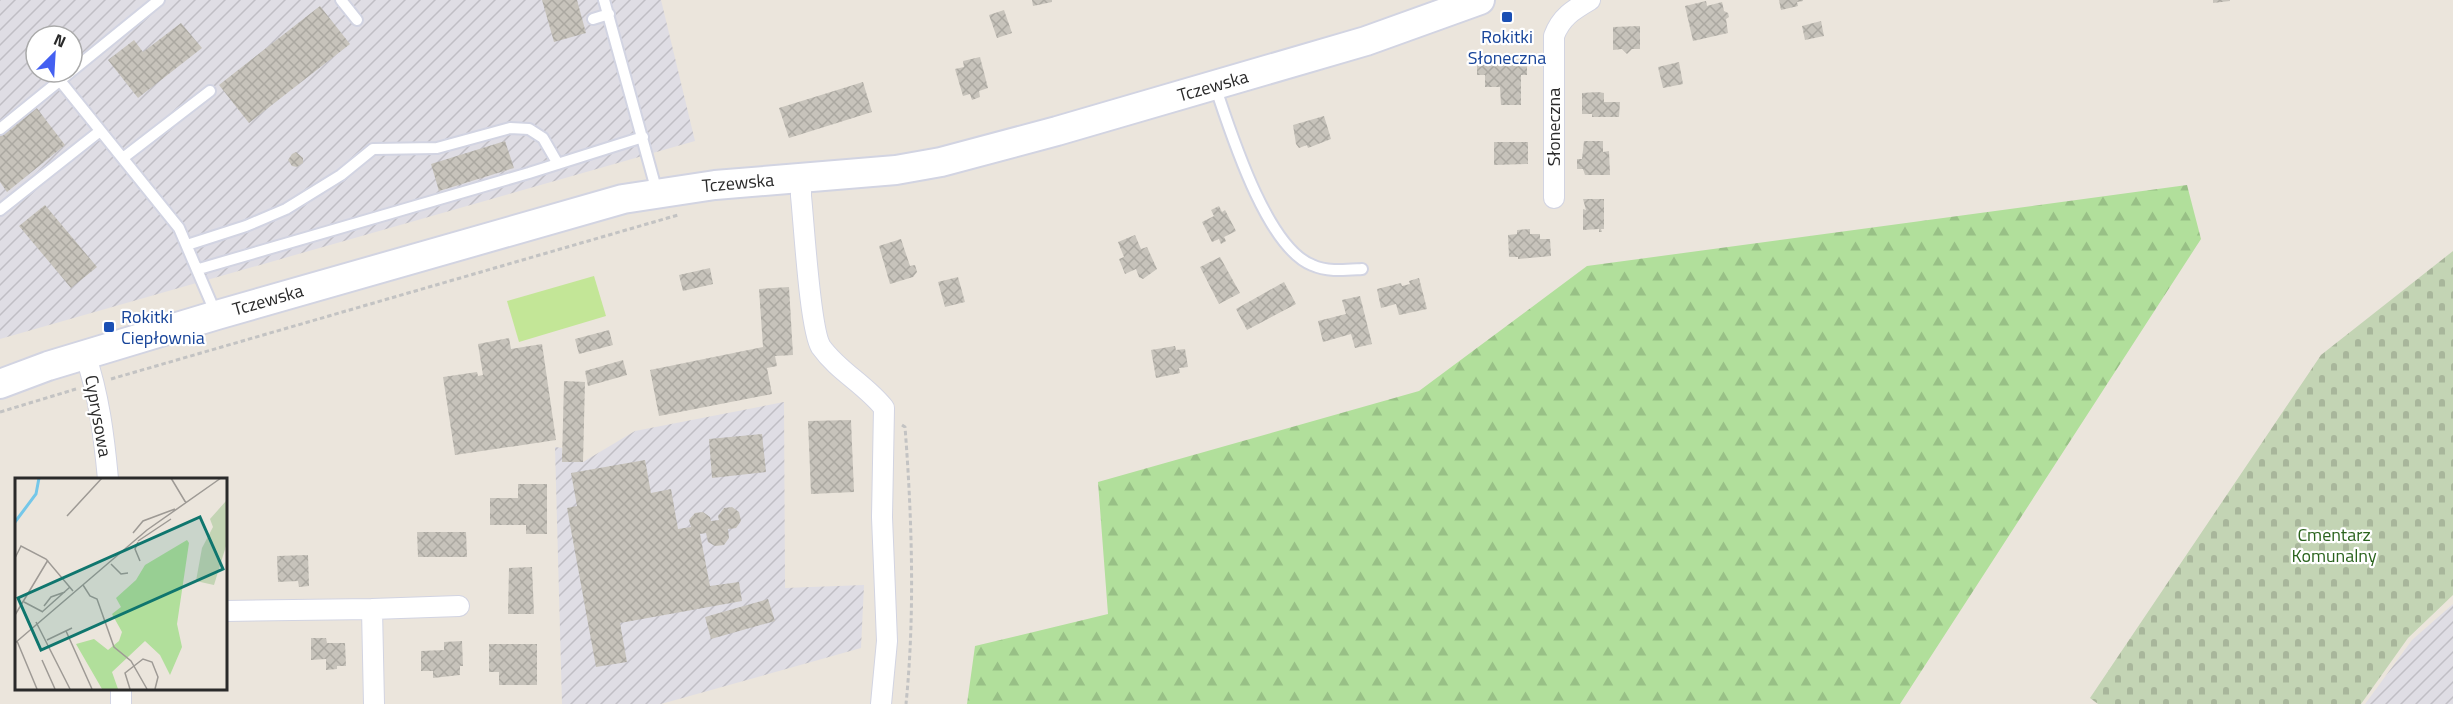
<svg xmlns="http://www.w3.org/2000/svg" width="2453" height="704" font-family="'Titillium Web',sans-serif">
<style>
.industrial{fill:url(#industrial-furrows);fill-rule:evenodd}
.forest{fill:url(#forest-firs)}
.cemetery{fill:url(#cemetery-stones)}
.pitch{fill:#c3e697}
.building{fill:url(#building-cross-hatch)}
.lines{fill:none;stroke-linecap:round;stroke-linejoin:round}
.lane-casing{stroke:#d2d4e2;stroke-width:14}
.street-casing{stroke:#d2d4e2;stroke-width:22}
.secondary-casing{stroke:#d2d4e2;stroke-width:32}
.path{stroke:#c3c3c3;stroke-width:3;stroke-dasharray:4.5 3;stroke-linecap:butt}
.lane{stroke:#fff;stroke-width:10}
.street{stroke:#fff;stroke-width:20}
.secondary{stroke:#fff;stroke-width:28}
.transit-dot{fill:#1a4fb4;stroke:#fff;stroke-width:2}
.labels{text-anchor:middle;stroke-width:4.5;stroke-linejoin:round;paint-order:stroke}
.transit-label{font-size:18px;fill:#164399;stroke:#fff}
.street-label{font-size:18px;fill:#2a2a2a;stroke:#fff}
.park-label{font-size:18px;fill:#2a631d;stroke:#fff}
.inset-river{fill:none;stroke:#74c7e9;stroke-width:3}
.inset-road{fill:none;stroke:#9e9a95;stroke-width:1.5}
.view{fill:#0f766e;fill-opacity:0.15;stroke:#0f766e;stroke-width:3}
.inset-edge{fill:none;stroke:#2a2a2a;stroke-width:3}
</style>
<defs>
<pattern id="industrial-furrows" width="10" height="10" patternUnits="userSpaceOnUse" patternTransform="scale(1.5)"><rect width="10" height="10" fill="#dfdde4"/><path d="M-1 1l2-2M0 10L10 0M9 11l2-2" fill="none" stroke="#c0bec4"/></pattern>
<pattern id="forest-firs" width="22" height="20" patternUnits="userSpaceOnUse" patternTransform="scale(1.5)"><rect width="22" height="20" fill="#b1df9b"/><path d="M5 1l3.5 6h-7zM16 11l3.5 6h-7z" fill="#98c086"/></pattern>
<pattern id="cemetery-stones" width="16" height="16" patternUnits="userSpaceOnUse" patternTransform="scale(1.5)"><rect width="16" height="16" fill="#c3d4b4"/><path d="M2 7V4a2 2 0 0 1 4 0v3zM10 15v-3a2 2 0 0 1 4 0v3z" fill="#a8b69b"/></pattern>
<pattern id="building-cross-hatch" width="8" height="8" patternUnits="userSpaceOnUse" patternTransform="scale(1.5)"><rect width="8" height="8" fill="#c7c3bb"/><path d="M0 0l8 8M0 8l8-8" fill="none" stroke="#aba8a1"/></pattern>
</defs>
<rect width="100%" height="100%" fill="#ebe5dc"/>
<!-- industrial -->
<path class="industrial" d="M 0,0 L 661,0 L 695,141 L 0,339 ZM 36,36 L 72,36 L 72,72 L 36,72 Z
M 784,402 L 785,588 L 864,585 L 861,648 L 661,704 L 562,704 L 555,447 L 562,448 L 562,461 L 583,462 L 635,431 Z
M 2453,604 L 2453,704 L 2365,704 L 2412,640 Z"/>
<!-- forest -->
<path class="forest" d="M 2187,185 L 2201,239 L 1900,704 L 967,704 L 975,646 L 1108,614 L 1098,482 L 1419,391 L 1587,266 Z"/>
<!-- cemetery -->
<path class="cemetery" d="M 2453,251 L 2453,595 L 2408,638 L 2361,704 L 2098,704 L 2090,698 L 2321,355 Z"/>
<!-- pitch -->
<path class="pitch" d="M 594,276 L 606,316 L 519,342 L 507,301 Z"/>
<!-- building -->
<path class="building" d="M 542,0 L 577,0 L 586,33 L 554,42 Z
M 1032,0 L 1052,0 L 1052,2 L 1033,6 Z
M 1779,0 L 1803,0 L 1803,1 L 1797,2 L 1798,6 L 1781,10 Z
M 2213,0 L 2230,0 L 2230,1 L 2213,3 Z
M 1706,1 L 1707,6 L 1722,2 L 1724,11 L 1728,13 L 1729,17 L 1726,19 L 1728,33 L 1693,41 L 1685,6 Z
M 320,6 L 350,44 L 249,123 L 219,85 Z
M 1004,10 L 1012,33 L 997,38 L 989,15 Z
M 1821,21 L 1824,36 L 1805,40 L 1802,26 Z
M 181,23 L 202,48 L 138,98 L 108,60 L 134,40 L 143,52 Z
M 1640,26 L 1640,49 L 1632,49 L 1627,54 L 1622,49 L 1613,50 L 1613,27 Z
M 980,57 L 988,88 L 979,91 L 980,97 L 972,100 L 970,94 L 963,96 L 955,69 L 964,67 L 963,61 Z
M 1679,62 L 1683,84 L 1663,88 L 1658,67 Z
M 1477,65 L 1527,65 L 1527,75 L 1521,75 L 1521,105 L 1501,105 L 1500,87 L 1485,87 L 1485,75 L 1477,75 Z
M 863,82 L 872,112 L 789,138 L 779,108 Z
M 1598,92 L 1604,93 L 1604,102 L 1620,102 L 1619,117 L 1592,117 L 1592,114 L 1582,114 L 1582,93 Z
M 36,107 L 65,145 L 7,192 L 0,182 L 0,136 Z
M 1324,116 L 1331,139 L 1308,148 L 1307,145 L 1299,148 L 1296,144 L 1293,125 Z
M 505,141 L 514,168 L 439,191 L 431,164 Z
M 1584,141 L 1603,141 L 1603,152 L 1609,151 L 1610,175 L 1585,175 L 1583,169 L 1577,169 L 1577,159 L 1582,159 Z
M 1494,142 L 1528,142 L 1528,164 L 1494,165 Z
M 296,152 L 303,158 L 303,163 L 297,167 L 292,166 L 288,160 L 292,154 Z
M 1583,199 L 1604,199 L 1604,229 L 1601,229 L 1602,232 L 1599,232 L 1599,229 L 1583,230 L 1583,209 L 1586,210 Z
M 45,205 L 97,267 L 71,288 L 19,226 Z
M 1219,206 L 1222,212 L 1225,210 L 1236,231 L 1224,237 L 1226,241 L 1221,244 L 1219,239 L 1212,242 L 1202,222 L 1214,216 L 1211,210 Z
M 1530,229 L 1530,234 L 1540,234 L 1540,239 L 1550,239 L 1551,256 L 1518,259 L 1518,257 L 1509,257 L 1508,235 L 1517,234 L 1517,230 Z
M 1135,235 L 1141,249 L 1147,247 L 1157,269 L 1143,279 L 1139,277 L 1136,269 L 1125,274 L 1119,259 L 1124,257 L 1118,242 Z
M 901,239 L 910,266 L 915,265 L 917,272 L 913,277 L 890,284 L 879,246 Z
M 1220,257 L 1240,293 L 1219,304 L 1200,267 Z
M 710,268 L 713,284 L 683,291 L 679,275 Z
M 958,277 L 965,302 L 945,307 L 938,282 Z
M 1419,278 L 1427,309 L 1399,315 L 1396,304 L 1381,308 L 1377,289 L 1401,283 L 1402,286 L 1410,284 L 1409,281 Z
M 1284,282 L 1296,304 L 1247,330 L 1236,309 Z
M 789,287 L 793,355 L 775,356 L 777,366 L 767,368 L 772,394 L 659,416 L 650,370 L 763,347 L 759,289 Z
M 1360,296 L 1372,344 L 1355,348 L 1351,334 L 1323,342 L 1318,321 L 1346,314 L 1342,300 Z
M 609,330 L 613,345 L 579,354 L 575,339 Z
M 509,338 L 511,349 L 542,344 L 556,440 L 455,455 L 443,377 L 477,372 L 478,376 L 483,375 L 478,344 Z
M 1175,346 L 1176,350 L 1185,349 L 1188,367 L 1179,368 L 1180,373 L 1156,378 L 1151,350 Z
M 623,360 L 627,375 L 588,386 L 585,371 Z
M 564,381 L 585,382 L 583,462 L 562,462 Z
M 851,420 L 854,492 L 811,494 L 808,421 Z
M 762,434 L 766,472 L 712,478 L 709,439 Z
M 645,460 L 651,493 L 671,489 L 678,529 L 691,527 L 689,520 L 695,513 L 703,512 L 710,517 L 711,521 L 719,520 L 718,516 L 724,508 L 732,507 L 739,512 L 741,521 L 736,528 L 728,529 L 729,538 L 724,545 L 715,546 L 708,542 L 706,533 L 700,534 L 710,586 L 739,582 L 742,601 L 620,623 L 627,662 L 596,667 L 567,508 L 577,506 L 571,473 Z
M 518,484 L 547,484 L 547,534 L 526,534 L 526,525 L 490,525 L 490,498 L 518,498 Z
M 417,532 L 466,532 L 467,557 L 418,557 Z
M 308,555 L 309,586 L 299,587 L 298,581 L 278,582 L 277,556 Z
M 532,567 L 534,614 L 508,614 L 509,568 Z
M 768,599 L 775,621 L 711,639 L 705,617 Z
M 311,638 L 326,638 L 327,643 L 345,643 L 346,666 L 337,666 L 337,669 L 326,670 L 326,659 L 311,660 Z
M 462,641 L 463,666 L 460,666 L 460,675 L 433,678 L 433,671 L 421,671 L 421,651 L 444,650 L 444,642 Z
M 489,644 L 537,644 L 537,685 L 499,685 L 499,672 L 489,672 Z"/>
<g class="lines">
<defs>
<path id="lane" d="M 341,0 L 357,20
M 604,0 L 657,192
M 593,19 L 609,14
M 53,72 L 179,228 L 216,314
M 1215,86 C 1230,130 1266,247 1312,265 C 1327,272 1345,270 1362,269
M 0,129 L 159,0
M 123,158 L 210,91
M 0,210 L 100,131
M 187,245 L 246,226 L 286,209 L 341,175 L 373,149 L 437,148 L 510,128 L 529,129 L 543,138 L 558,164
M 199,269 L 529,173 L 643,137"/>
<path id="street" d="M 801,177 L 801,196 C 804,224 810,330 821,347 C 838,371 866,385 884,408 L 882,517 L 887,641 L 881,704
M 1554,198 L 1554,36 C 1561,17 1573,10 1590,0
M 85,354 C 99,395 104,436 108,479
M 372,609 L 374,704
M 225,611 L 372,609 L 459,606
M 121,688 L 121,704"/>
<path id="secondary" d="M 0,384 L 48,366 L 217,315 L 623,199 L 715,185 L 896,170 L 941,162 L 1057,131 L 1366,41 L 1480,0"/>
</defs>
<!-- lane casing -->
<use href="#lane" class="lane-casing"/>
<!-- street casing -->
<use href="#street" class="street-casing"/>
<!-- secondary casing -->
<use href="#secondary" class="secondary-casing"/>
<!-- path -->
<path class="path" d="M 111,379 L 678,215
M 0,412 L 76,389
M 902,425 L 905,427 C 912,518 915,614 906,704"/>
<!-- lane -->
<use href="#lane" class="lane"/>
<!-- street -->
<use href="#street" class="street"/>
<!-- secondary -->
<use href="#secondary" class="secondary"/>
</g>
<!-- markers -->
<g class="transit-dot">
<rect x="1501" y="11" width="12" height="12" rx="3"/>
<rect x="103" y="321" width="12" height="12" rx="3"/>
</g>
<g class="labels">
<!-- transit labels -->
<g class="transit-label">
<text x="1507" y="43">Rokitki<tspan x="1507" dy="21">Słoneczna</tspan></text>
<text x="121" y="323" text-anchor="start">Rokitki<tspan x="121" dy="21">Ciepłownia</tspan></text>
</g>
<!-- street labels -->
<g class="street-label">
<text transform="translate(1213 86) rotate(-16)" y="6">Tczewska</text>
<text transform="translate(1554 127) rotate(-90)" y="6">Słoneczna</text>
<text transform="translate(738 183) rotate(-5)" y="6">Tczewska</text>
<text transform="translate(268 300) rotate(-16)" y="6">Tczewska</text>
<text transform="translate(98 416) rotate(80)" y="6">Cyprysowa</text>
</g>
<!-- park labels -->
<g class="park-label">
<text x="2334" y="541">Cmentarz<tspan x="2334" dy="21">Komunalny</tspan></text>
</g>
</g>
<!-- overview -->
<g transform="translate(15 478)">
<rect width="212" height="212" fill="#ebe5dc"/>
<path d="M 172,62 L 174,65 L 162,146 L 167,169 L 155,197 L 145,177 L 130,163 L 97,194 L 103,211 L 87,211 L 61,166 L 79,161 L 93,172 L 104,163 L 107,154 L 97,136 L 106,129 L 101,120 L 121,102 L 130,87 Z" fill="#b1df9b"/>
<path d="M 211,23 L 211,68 L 199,107 L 181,103 L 187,70 L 198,49 L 195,41 Z" fill="#c3d4b4"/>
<path class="inset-river" d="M 0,44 L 21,16 L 24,0"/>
<path class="inset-road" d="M 156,0 L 171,25M 52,38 L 87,0M 118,55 L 128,43 L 160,31M 123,63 L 156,41M 123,64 L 120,71 L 125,83M 0,80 L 6,68 L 31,81 L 58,113M 96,86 L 106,96 L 113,95M 68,107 L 75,118 L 82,121 L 99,169 L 116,183 L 132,211M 9,124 L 28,134M 29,128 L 36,119 L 50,114M 27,134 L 55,109M 0,137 L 33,82M 21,144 L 55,211M 51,153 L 77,211M 32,162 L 57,150M 2,163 L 22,211M 0,165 L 132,52 L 206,0M 27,182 L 40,211M 115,211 L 110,195 L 128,181 L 137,184 L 143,199 L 140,211"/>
<path class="view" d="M 185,39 L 208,91 L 26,172 L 3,120 Z"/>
<rect width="212" height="212" class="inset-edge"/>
</g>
<!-- north arrow -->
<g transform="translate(54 54) rotate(24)"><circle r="28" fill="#ffffff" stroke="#aaaaaa" stroke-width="1.5"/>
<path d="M0-4.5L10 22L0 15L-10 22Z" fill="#4460f1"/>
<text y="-9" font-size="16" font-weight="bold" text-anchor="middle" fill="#2a2a2a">N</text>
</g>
</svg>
